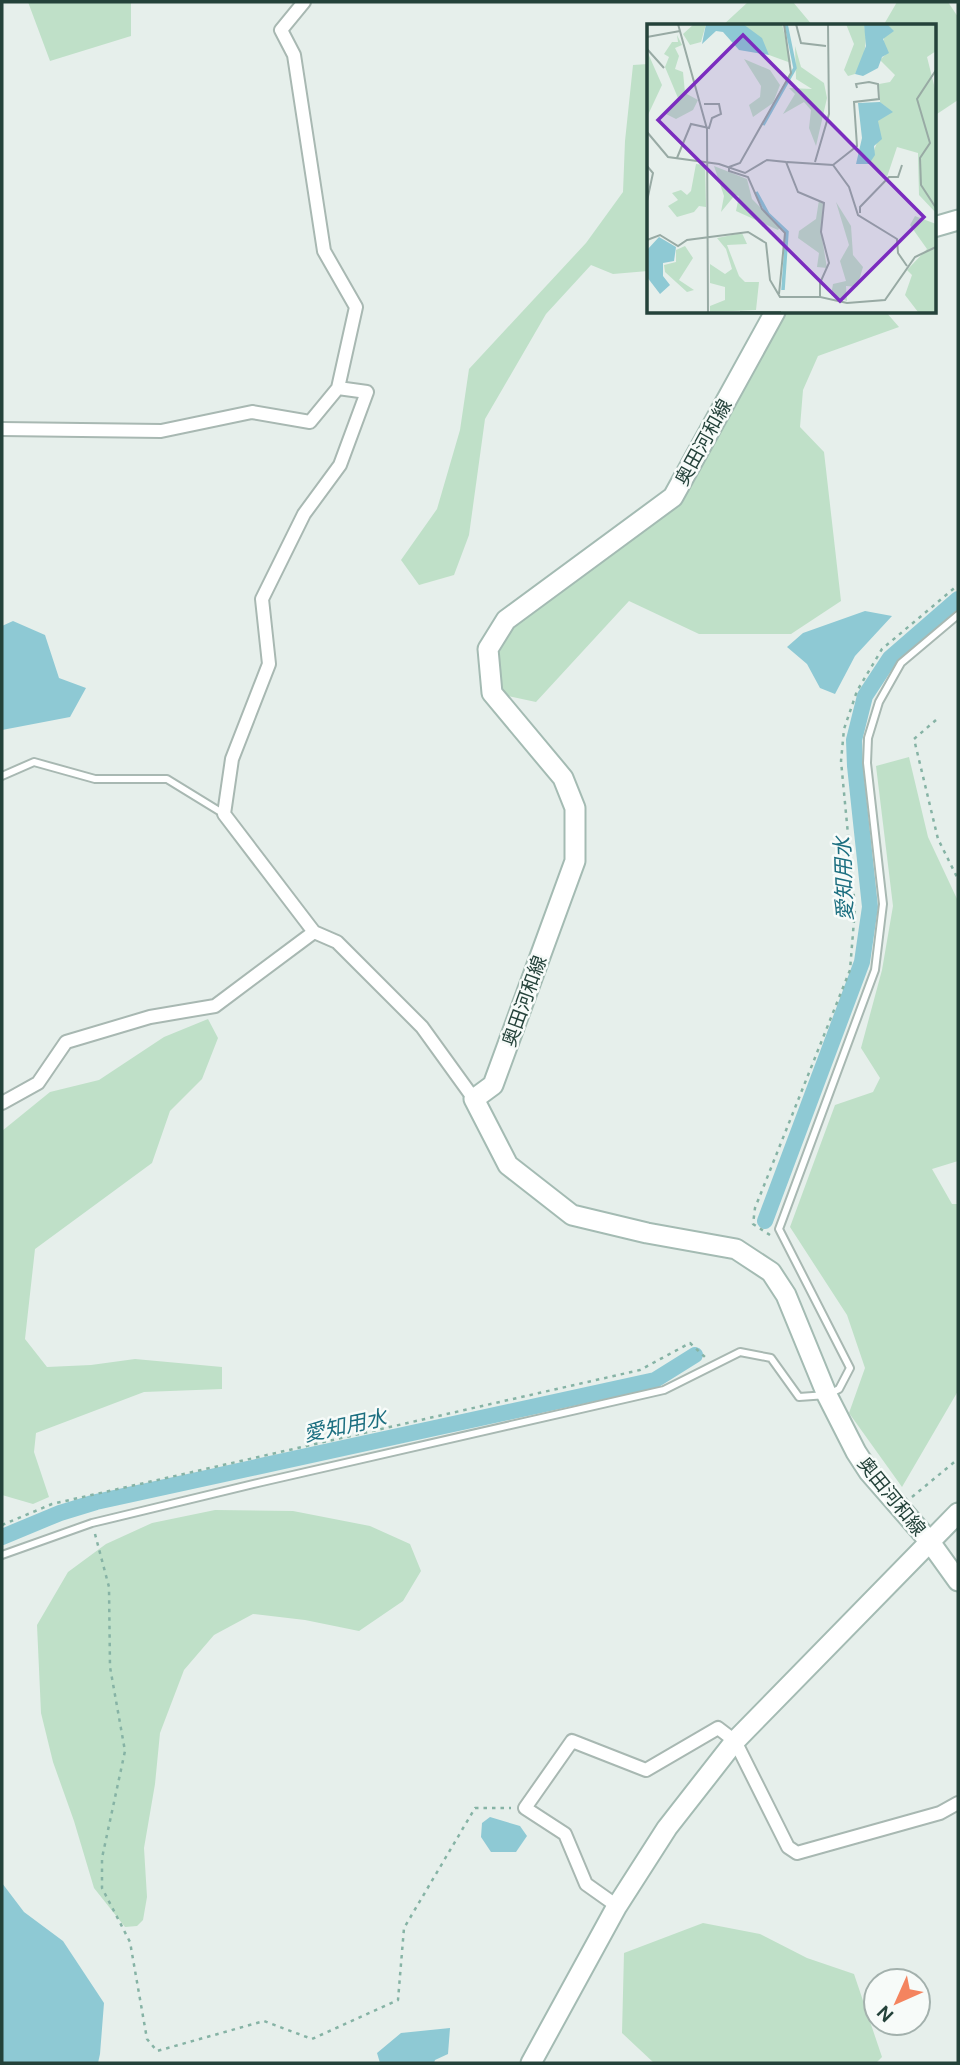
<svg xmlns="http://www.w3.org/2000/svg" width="960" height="2065" font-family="'DM Sans','Noto Sans JP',sans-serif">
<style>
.green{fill:#bfe0c8}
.water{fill:#8ec9d4}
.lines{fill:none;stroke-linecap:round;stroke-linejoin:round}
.canal{stroke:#8ec9d4;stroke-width:16}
.lane-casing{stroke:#a8b8b2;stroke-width:10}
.street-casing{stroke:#a8b8b2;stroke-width:16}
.secondary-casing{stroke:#a4bbb3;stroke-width:23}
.path{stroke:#86b3a5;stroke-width:2.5;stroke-dasharray:3.5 5;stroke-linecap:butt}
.lane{stroke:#fff;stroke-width:6}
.street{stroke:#fff;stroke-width:12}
.secondary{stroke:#fff;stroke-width:19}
.labels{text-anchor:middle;stroke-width:5;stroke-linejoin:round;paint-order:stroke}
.street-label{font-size:19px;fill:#24423a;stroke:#f7fbf9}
.water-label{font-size:21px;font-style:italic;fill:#1c6f80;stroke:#f7fbf9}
.inset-river{fill:none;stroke:#8ec9d4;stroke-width:3.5}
.inset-road{fill:none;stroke:#98aaa4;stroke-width:2}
.view{fill:#7b2cbf;fill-opacity:0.15;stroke:#7b2cbf;stroke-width:3.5}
.inset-edge{fill:none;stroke:#24423a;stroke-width:3.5}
</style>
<rect width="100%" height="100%" fill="#e6efeb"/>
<!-- green -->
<path class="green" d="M 28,2 L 131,2 L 131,36 L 50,61 Z
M 748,2 L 793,2 L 813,26 L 722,26 Z
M 897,2 L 948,2 L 958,17 L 958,100 L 934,116 L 934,26 L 883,26 Z
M 648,64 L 648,271 L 613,274 L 591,265 L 546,314 L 485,419 L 469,535 L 454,575 L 419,585 L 401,560 L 437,509 L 460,430 L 469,369 L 586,243 L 623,192 L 625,141 L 633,65 Z
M 782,312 L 886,312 L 899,327 L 818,356 L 803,390 L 800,427 L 824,452 L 841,601 L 791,634 L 699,634 L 629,601 L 536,702 L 503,695 L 497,657 L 514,623 L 676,504 Z
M 909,757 L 928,837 L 958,901 L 958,1161 L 932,1169 L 952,1204 L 958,1204 L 958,1391 L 902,1487 L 849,1413 L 865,1368 L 847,1315 L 790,1227 L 835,1105 L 873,1092 L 880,1078 L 861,1048 L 882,970 L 893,906 L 876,766 Z
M 208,1019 L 218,1038 L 202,1079 L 170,1111 L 152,1163 L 35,1249 L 25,1339 L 47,1367 L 91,1365 L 135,1359 L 222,1367 L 222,1389 L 144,1392 L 36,1433 L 34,1452 L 49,1497 L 33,1504 L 2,1495 L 2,1131 L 50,1092 L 99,1080 L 164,1037 Z
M 215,1510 L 293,1511 L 370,1526 L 410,1544 L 421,1571 L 403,1601 L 359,1631 L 305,1620 L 253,1614 L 214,1635 L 184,1670 L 160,1733 L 155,1784 L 144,1848 L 147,1897 L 143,1920 L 137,1926 L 125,1927 L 94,1888 L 74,1821 L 53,1762 L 41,1713 L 37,1625 L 68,1572 L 106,1544 L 152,1523 Z
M 703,1923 L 760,1934 L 807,1958 L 854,1974 L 882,2057 L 876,2063 L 654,2063 L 622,2033 L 624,1953 Z"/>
<!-- water -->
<path class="water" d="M 865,611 L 892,616 L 855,656 L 835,694 L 820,688 L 807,664 L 787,647 L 803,633 Z
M 13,621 L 45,635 L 59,678 L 86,688 L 70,717 L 2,730 L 2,626 Z
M 490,1817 L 520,1826 L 527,1836 L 516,1852 L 491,1852 L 481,1837 L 482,1823 Z
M 2,1883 L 24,1912 L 63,1941 L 104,2003 L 100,2054 L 98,2063 L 2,2063 Z
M 450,2028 L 448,2054 L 435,2060 L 434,2063 L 380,2063 L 377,2053 L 401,2033 Z"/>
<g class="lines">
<!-- canal -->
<path class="canal" d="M 765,1221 L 862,962 L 870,907 L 855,766 L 854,740 L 865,696 L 890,658 L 958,599
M 2,1537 L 60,1513 L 96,1502 L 655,1380 L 695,1355"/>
<defs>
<path id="lane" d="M 2,776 L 34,762 L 95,779 L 167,779 L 224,814
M 2,1555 L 92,1523 L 262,1482 L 664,1390 L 740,1352 L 771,1358 L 799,1397 L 827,1395 L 839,1389 L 850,1368 L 779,1229 L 875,970 L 883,904 L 867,763 L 868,738 L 879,702 L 901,663 L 958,615"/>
<path id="street" d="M 338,388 L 367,392 L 340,465 L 304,514 L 262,599 L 269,664 L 232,759 L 224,814 L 314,932 L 337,942 L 422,1027 L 474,1099
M 2,429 L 161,431 L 252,412 L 310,422 L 338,388 L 356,307 L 324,251 L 294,55 L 281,30 L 304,2
M 2,1103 L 38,1083 L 66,1042 L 150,1017 L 215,1006 L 314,932
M 617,1906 L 586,1884 L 565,1834 L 525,1808 L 572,1741 L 646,1770 L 718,1728 L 735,1741 L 788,1847 L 797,1853 L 940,1813 L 958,1803"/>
<path id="secondary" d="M 934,227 L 958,220
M 775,312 L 673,497 L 506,620 L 488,649 L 492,693 L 563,778 L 575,808 L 575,861 L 493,1085 L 474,1099 L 508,1165 L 572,1215 L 647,1233 L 736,1249 L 771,1272 L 786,1295 L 827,1395 L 856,1452 L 869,1472 L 930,1542 L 958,1581
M 531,2063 L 617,1906 L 667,1828 L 735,1741 L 958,1513"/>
</defs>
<!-- lane casing -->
<use href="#lane" class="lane-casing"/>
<!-- street casing -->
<use href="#street" class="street-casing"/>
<!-- secondary casing -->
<use href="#secondary" class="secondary-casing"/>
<!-- path -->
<path class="path" d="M 936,720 L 914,739 L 938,839 L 958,879
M 770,1235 L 753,1224 L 755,1208 L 850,970 L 855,908 L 841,761 L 844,729 L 857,691 L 882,649 L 958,585
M 912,1497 L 958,1459
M 2,1525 L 52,1504 L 640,1370 L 690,1343 L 706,1358
M 95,1534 L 109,1587 L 110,1667 L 125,1751 L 102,1858 L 102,1888 L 130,1942 L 147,2039 L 157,2051 L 264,2021 L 312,2039 L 398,2000 L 404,1928 L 475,1808 L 511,1808"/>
<!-- lane -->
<use href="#lane" class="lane"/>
<!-- street -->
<use href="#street" class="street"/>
<!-- secondary -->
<use href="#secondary" class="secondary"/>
</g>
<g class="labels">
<!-- street labels -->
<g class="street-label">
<text transform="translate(703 442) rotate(-61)" y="7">奥田河和線</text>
<text transform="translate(524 1001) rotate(-70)" y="7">奥田河和線</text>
<text transform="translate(892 1496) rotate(51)" y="7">奥田河和線</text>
</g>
<!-- water labels -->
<g class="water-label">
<text transform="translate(844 879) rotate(-92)" y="7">愛知用水</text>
<text transform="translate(345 1426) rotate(-12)" y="7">愛知用水</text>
</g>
</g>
<!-- overview -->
<g transform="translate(647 24)">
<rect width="289" height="289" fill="#e6efeb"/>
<path d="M 47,0 L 59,0 L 54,18 L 43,21 L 36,10 ZM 135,0 L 144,39 L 122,31 L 96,1 ZM 199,0 L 217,0 L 219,14 L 217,33 L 208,50 L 201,52 L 197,46 L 207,20 ZM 240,0 L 289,0 L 289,27 L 280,33 L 289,69 L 289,189 L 272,171 L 271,129 L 250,123 L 240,153 L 223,137 L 231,116 L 231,97 L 240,84 L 233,78 L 232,60 L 243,58 L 248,51 L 233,36 L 241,28 L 236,19 ZM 30,11 L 35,21 L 28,24 L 32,32 L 28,45 L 36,48 L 38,69 L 51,76 L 46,86 L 29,95 L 19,90 L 31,74 L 18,43 L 22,33 L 17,30 L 25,18 L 31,18 ZM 148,22 L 154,43 L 177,59 L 180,74 L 169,122 L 162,104 L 164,86 L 157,78 L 136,90 L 148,70 L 142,64 L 165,65 L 149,55 ZM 0,27 L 15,61 L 0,93 ZM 97,35 L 123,46 L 133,61 L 126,79 L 106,93 L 102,81 L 113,73 L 114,62 ZM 49,140 L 58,141 L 59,183 L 52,182 L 47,188 L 30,193 L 21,182 L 31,176 L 25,169 L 34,166 L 40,171 L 44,167 ZM 67,142 L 100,155 L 105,175 L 133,203 L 131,206 L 89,187 L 92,172 L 88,171 L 74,188 L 77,172 ZM 172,176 L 176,179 L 174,208 L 180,244 L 170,243 L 172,229 L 151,214 L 152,207 L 169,195 ZM 189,178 L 204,202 L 206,231 L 216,243 L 210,263 L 199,262 L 200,277 L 184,271 L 186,260 L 199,257 L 193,237 L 202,221 ZM 268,192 L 289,200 L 289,288 L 271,288 L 258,271 L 265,251 L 260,246 L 280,225 L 263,201 ZM 95,209 L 100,220 L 80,221 L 92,252 L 98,258 L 112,258 L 109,286 L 63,288 L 63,282 L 78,276 L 78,263 L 63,259 L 63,240 L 78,250 L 85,245 L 79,225 L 70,214 ZM 38,222 L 46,234 L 32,256 L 47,266 L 40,268 L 18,248 L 17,241 L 29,238 L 29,226 Z" fill="#bfe0c8"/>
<path d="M 59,0 L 96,0 L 115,14 L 122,31 L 92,26 L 76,8 L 69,7 L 55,20 ZM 217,0 L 240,0 L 247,7 L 236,15 L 242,29 L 235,33 L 231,44 L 216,52 L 208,50 L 219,22 ZM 233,78 L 246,88 L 231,97 L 235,115 L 227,122 L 228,131 L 222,140 L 209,140 L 215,114 L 211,79 ZM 12,213 L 29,223 L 27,237 L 16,239 L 16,252 L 23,261 L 13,270 L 0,253 L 0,226 Z" fill="#8ec9d4"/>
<path class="inset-river" d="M 116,101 L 148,44 L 139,0M 109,168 L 121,190 L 140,208 L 136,266"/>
<path class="inset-road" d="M 31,0 L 60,105 L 61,288M 149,0 L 154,19 L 179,22M 0,13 L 33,7M 0,25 L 17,44M 289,46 L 270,75 L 283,119 L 273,134 L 274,161 L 289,184M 0,108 L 21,133 L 72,140 L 98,149 L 120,136 L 139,138 L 151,168 L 177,179 L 174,208 L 182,239 L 173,259 L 173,273 L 200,279 L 238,276 L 268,233 L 289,223M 30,134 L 44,100 L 62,104 L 65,94 L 74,90 L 72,80 L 57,80M 140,138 L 186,141 L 202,163 L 211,191 L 250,215 L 251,229 L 260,242M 168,138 L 182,90 L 181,0M 186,141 L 210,122 L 207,78 L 232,75 L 231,60 L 222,58 L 209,60 L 210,64M 0,142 L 6,149 L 0,177M 82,143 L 93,139 L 144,49 L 137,0M 82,143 L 82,147 L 101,153 L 115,185 L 138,209 L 132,270M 213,189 L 213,183 L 242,153 L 251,153 L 255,141M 0,216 L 13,211 L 31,222 L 40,216 L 101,208 L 119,219 L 123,256 L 133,273 L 173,273M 93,288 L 134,288"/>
<path class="view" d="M 96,11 L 277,193 L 193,277 L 11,96 Z"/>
<rect width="289" height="289" class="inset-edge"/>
</g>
<!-- border -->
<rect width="960" height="2065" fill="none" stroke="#24423a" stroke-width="7"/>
<!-- north arrow -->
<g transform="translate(897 2002) rotate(225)"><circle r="33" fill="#f7fbf9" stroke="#a3b1ad" stroke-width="2"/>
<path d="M0-5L12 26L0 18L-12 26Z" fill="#f4845f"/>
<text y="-10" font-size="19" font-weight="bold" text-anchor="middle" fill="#24423a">N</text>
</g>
</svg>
